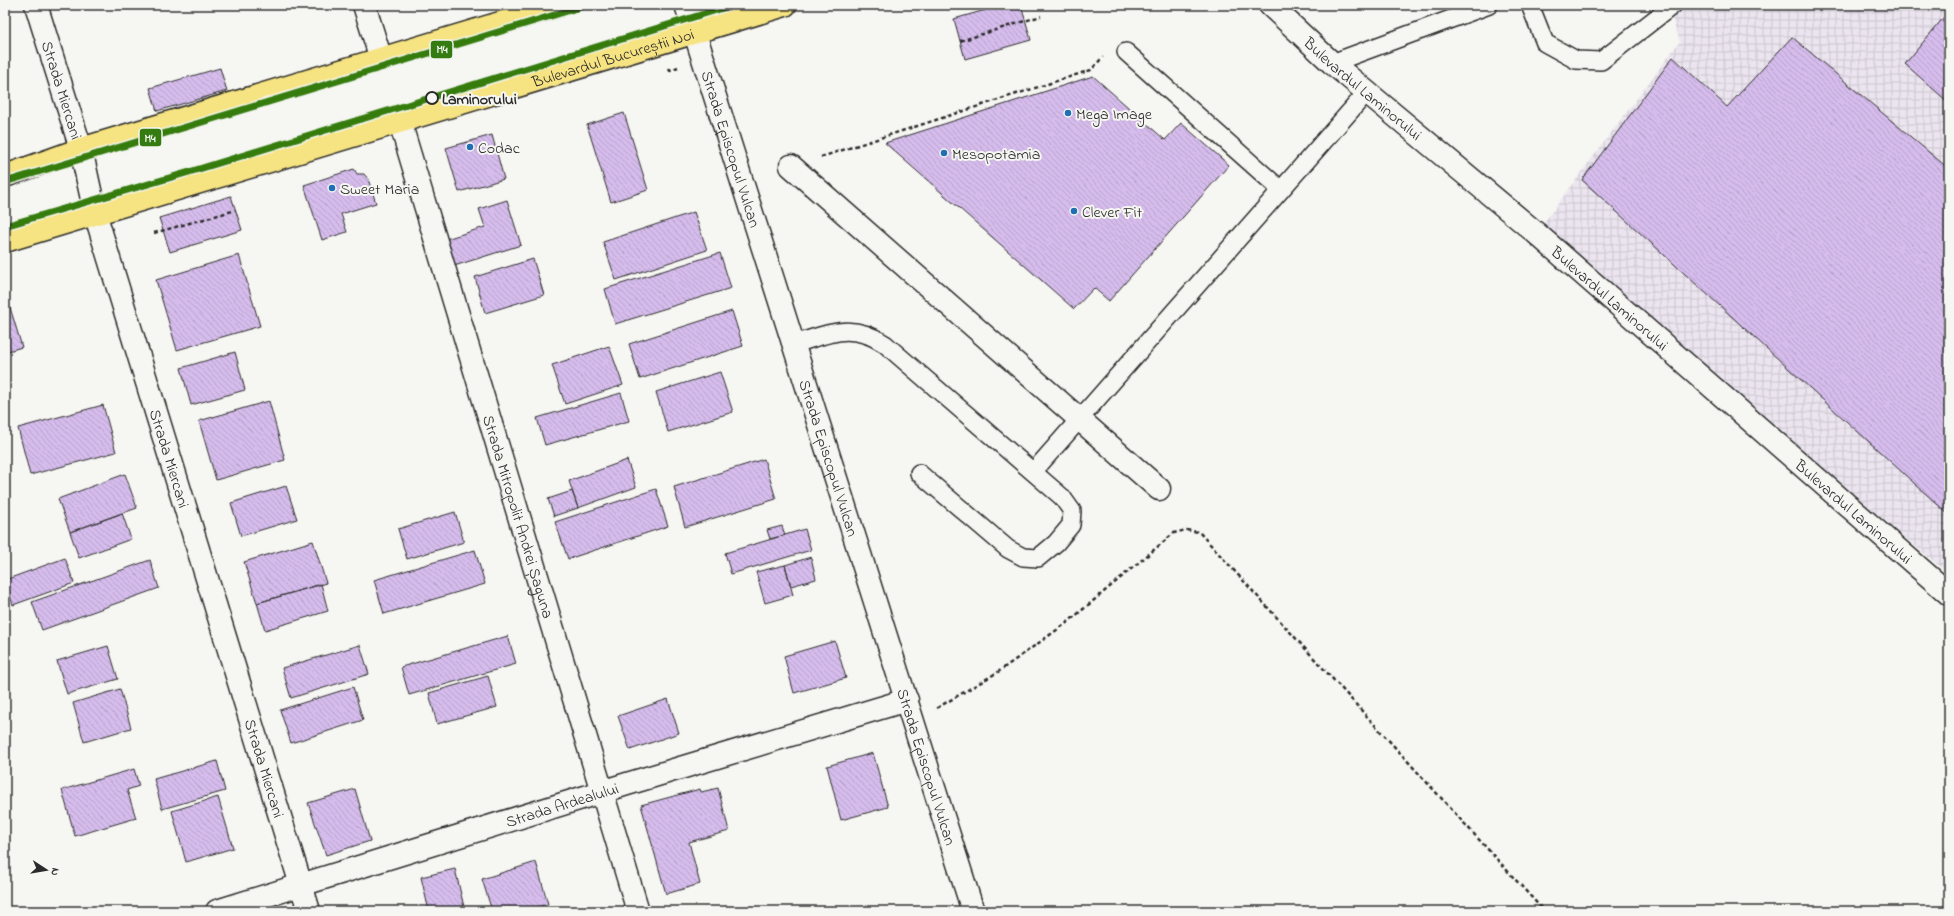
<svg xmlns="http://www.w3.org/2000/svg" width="1954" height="916" font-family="'Indie Flower',sans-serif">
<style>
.industrial{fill:url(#industrial-grid)}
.building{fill:url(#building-back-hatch);stroke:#2b2b2b}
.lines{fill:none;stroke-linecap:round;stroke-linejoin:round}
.service-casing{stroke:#2b2b2b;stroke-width:20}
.pedestrian-casing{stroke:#2b2b2b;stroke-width:25}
.minor-casing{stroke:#2b2b2b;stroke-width:25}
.tertiary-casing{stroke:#2b2b2b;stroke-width:25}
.primary-casing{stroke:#2b2b2b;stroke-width:25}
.path{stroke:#2b2b2b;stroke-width:2.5;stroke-dasharray:4 3;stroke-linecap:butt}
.service{stroke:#f6f6f2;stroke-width:17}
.pedestrian{stroke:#f6f6f2;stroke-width:22}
.minor{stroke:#f6f6f2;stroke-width:22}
.tertiary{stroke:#f6f6f2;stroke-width:22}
.primary{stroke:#f6e381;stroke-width:22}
.metro-1-casing{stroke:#f6f6f2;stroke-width:10}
.metro-1{stroke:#347c11;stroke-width:7}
.stop-dot{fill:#f6f6f2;stroke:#2b2b2b;stroke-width:2}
.poi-dot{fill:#1f6fb2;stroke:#f6f6f2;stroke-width:1.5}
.labels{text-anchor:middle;stroke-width:4;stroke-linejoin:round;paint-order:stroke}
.street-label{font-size:16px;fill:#2b2b2b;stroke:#f6f6f2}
.stop-label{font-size:16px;font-weight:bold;fill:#2b2b2b;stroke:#f6f6f2;text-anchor:start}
.poi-label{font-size:16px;fill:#2b2b2b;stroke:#f6f6f2;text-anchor:start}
.line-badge{stroke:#f6f6f2;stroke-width:1.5}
.badge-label{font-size:11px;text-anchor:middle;font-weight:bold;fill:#fff}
</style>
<defs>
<pattern id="industrial-grid" width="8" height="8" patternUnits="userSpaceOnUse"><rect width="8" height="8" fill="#ece5f0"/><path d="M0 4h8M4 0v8" fill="none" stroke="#cbc5ce"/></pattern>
<pattern id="building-back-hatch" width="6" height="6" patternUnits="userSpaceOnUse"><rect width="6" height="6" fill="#d5bcec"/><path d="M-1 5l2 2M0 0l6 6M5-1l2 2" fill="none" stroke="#b7a2cb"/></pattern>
</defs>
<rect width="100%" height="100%" fill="#f6f6f2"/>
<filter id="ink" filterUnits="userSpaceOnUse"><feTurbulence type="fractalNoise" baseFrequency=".025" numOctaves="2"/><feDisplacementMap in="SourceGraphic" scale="8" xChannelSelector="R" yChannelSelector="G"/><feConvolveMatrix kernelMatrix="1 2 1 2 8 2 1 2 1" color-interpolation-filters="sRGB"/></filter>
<g filter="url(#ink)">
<!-- industrial -->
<path class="industrial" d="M 1667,5 L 1949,5 L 1949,574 L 1536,233 L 1680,41 Z"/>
<!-- building -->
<path class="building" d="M 1003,5 L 1021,5 L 1031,40 L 965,59 L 954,19 Z
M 1949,11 L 1949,103 L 1905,64 Z
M 1792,37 L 1949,169 L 1949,515 L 1582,180 L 1673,57 L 1727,107 Z
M 220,68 L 227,91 L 157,111 L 150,88 Z
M 1093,76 L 1165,140 L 1181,123 L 1229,165 L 1109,301 L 1094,288 L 1074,309 L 885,143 Z
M 624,113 L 648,190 L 611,202 L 587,125 Z
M 492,135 L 504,179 L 459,192 L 446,148 Z
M 354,169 L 357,174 L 364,174 L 368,179 L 376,203 L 341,214 L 347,232 L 322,240 L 304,185 Z
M 231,196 L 242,230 L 170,252 L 159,218 Z
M 507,200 L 521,245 L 454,266 L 446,239 L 485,227 L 479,209 Z
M 694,212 L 707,250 L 616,280 L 603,242 Z
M 720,253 L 731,288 L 615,324 L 605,289 Z
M 239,255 L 260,326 L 177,350 L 156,280 Z
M 533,259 L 544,295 L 485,313 L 475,277 Z
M 5,291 L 22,347 L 5,352 Z
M 732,311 L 743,346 L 640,379 L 629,344 Z
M 609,346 L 623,385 L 565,404 L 552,365 Z
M 235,352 L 245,390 L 191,405 L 181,368 Z
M 720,372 L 733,412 L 668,432 L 656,392 Z
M 621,393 L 629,421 L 545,445 L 537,418 Z
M 269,401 L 285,460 L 216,480 L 199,421 Z
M 103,405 L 116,452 L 30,475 L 18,428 Z
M 764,459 L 776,499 L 685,527 L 674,487 Z
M 627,460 L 636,487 L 578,508 L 569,481 Z
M 125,474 L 137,508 L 70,532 L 58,499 Z
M 286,486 L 297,519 L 241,536 L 231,503 Z
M 656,489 L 668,526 L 568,559 L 555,522 Z
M 572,491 L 578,508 L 554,516 L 548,499 Z
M 455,512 L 464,542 L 407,559 L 398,529 Z
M 122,513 L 131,539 L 79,558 L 70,532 Z
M 782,526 L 785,535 L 770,539 L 767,530 Z
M 805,529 L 811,550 L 731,574 L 725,553 Z
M 313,541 L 326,583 L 257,603 L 244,562 Z
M 475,550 L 485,584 L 384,614 L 374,580 Z
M 811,557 L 816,579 L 791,586 L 785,565 Z
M 65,558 L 74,583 L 13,605 L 5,580 Z
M 150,560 L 159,588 L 42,630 L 32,602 Z
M 785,565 L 793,595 L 765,603 L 756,572 Z
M 321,584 L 328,611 L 265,630 L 257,603 Z
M 508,636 L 516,664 L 409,695 L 401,667 Z
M 835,641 L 846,678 L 794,693 L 784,656 Z
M 360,645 L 369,674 L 291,698 L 282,668 Z
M 108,646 L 118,679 L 67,694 L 57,661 Z
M 488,676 L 497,707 L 437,724 L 429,693 Z
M 353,687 L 363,720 L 291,743 L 280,710 Z
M 120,689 L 131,728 L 84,742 L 73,703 Z
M 668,699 L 679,733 L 630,750 L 618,716 Z
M 873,753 L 888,807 L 841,820 L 827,766 Z
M 217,761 L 225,791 L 162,809 L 154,779 Z
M 134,769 L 139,786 L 127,790 L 136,818 L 75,836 L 62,790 Z
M 718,788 L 729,831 L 689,842 L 700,884 L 666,894 L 641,805 L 700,789 L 701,792 Z
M 355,789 L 370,841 L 326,855 L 308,803 Z
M 218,797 L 233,848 L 186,862 L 172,811 Z
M 536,862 L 548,904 L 524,911 L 492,911 L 482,879 Z
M 455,869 L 465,911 L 429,911 L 421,877 Z"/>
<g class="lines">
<defs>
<path id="service" d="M 1530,5 L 1545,43 L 1576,60 L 1601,61 L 1673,5
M 1126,52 L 1281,190
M 1332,63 L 1489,5
M 794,344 C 829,334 851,321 885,344 L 1062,497 L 1072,511 L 1071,525 L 1056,543 L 1038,558 L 1023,557 L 1008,549 L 919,473
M 1033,472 L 1367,92"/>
<path id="pedestrian" d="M 791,166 L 1159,489"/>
<g id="minor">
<path id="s1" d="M 36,5 L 81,149 L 95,213 L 309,911"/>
<path d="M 364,5 L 381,59"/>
<path id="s2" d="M 686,5 L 973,911"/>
<path id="s3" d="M 400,122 L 638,911"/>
<path id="s4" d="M 217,911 L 627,784 L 907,700"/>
</g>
<g id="tertiary">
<path id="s5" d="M 1270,5 L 1332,63 L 1536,233 L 1949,594"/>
</g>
<g id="primary">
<path d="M 5,176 L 81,149 L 560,5"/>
<path id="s6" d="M 5,241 L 785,5"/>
</g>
</defs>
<!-- service casing -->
<use href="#service" class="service-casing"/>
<!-- pedestrian casing -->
<use href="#pedestrian" class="pedestrian-casing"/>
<!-- minor casing -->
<use href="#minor" class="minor-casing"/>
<!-- tertiary casing -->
<use href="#tertiary" class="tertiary-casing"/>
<!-- primary casing -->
<use href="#primary" class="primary-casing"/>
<!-- path -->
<path class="path" d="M 960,41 L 1041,16
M 669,68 L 670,70 L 678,67
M 821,157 L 1091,70 L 1103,57
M 154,233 L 236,210
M 937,708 L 998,672 L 1068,622 L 1174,533 L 1186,530 L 1199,532 L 1544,911"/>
<!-- service -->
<use href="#service" class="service"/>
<!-- pedestrian -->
<use href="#pedestrian" class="pedestrian"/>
<!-- minor -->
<use href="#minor" class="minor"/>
<!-- tertiary -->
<use href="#tertiary" class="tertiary"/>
<!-- primary -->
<use href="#primary" class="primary"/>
<defs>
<path id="metro-1" d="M 5,182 L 587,5
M 5,226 L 186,173 L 733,5"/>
</defs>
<!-- metro-1 casing -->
<use href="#metro-1" class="metro-1-casing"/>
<!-- metro-1 -->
<use href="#metro-1" class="metro-1"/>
</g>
</g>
<!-- markers -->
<circle class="stop-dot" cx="432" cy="98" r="6"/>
<g class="poi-dot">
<circle cx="1068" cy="113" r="4"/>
<circle cx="470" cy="147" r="4"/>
<circle cx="944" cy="153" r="4"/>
<circle cx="332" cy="188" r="4"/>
<circle cx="1074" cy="211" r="4"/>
</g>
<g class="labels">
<!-- street labels -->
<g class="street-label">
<text dy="6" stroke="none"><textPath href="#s6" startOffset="635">Bulevardul Bucureștii Noi</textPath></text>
<text dy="6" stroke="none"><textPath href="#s5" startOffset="125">Bulevardul Laminorului</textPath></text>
<text dy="6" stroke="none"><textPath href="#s1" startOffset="89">Strada Miercani</textPath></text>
<text dy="6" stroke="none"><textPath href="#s2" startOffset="151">Strada Episcopul Vulcan</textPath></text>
<text dy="6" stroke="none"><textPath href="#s5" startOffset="449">Bulevardul Laminorului</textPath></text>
<text dy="6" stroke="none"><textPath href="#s1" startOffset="473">Strada Miercani</textPath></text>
<text dy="6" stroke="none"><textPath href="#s2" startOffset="475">Strada Episcopul Vulcan</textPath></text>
<text dy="6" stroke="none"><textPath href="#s5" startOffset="773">Bulevardul Laminorului</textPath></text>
<text dy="6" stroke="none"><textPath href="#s3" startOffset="412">Strada Mitropolit Andrei Șaguna</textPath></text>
<text dy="6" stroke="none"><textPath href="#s2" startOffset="799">Strada Episcopul Vulcan</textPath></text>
<text dy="6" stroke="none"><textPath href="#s1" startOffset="797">Strada Miercani</textPath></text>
<text dy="6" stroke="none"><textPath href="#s4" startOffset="361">Strada Ardealului</textPath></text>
</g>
<!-- stop labels -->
<g class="stop-label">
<text x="442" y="104">Laminorului</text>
</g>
<!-- poi labels -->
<g class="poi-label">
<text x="1076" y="119">Mega Image</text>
<text x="478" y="153">Codac</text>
<text x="952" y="159">Mesopotamia</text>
<text x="340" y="194">Sweet Maria</text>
<text x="1082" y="217">Clever Fit</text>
</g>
</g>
<g class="line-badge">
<rect x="430" y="40" width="23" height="19" rx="4" fill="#347c11"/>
<rect x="139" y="128" width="23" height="19" rx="4" fill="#347c11"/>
</g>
<g class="badge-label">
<text x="442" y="53">M4</text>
<text x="150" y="142">M4</text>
</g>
<!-- margin -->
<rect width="1954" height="916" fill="none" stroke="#f6f6f2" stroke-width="20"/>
<rect x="10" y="10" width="1934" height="896" fill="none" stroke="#2b2b2b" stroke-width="1.5" filter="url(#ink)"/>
<!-- north arrow -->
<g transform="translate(46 870) rotate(102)" stroke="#f6f6f2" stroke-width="3" paint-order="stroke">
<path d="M0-3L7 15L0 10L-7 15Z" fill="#2b2b2b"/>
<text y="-6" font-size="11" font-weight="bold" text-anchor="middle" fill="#2b2b2b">N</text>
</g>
</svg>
